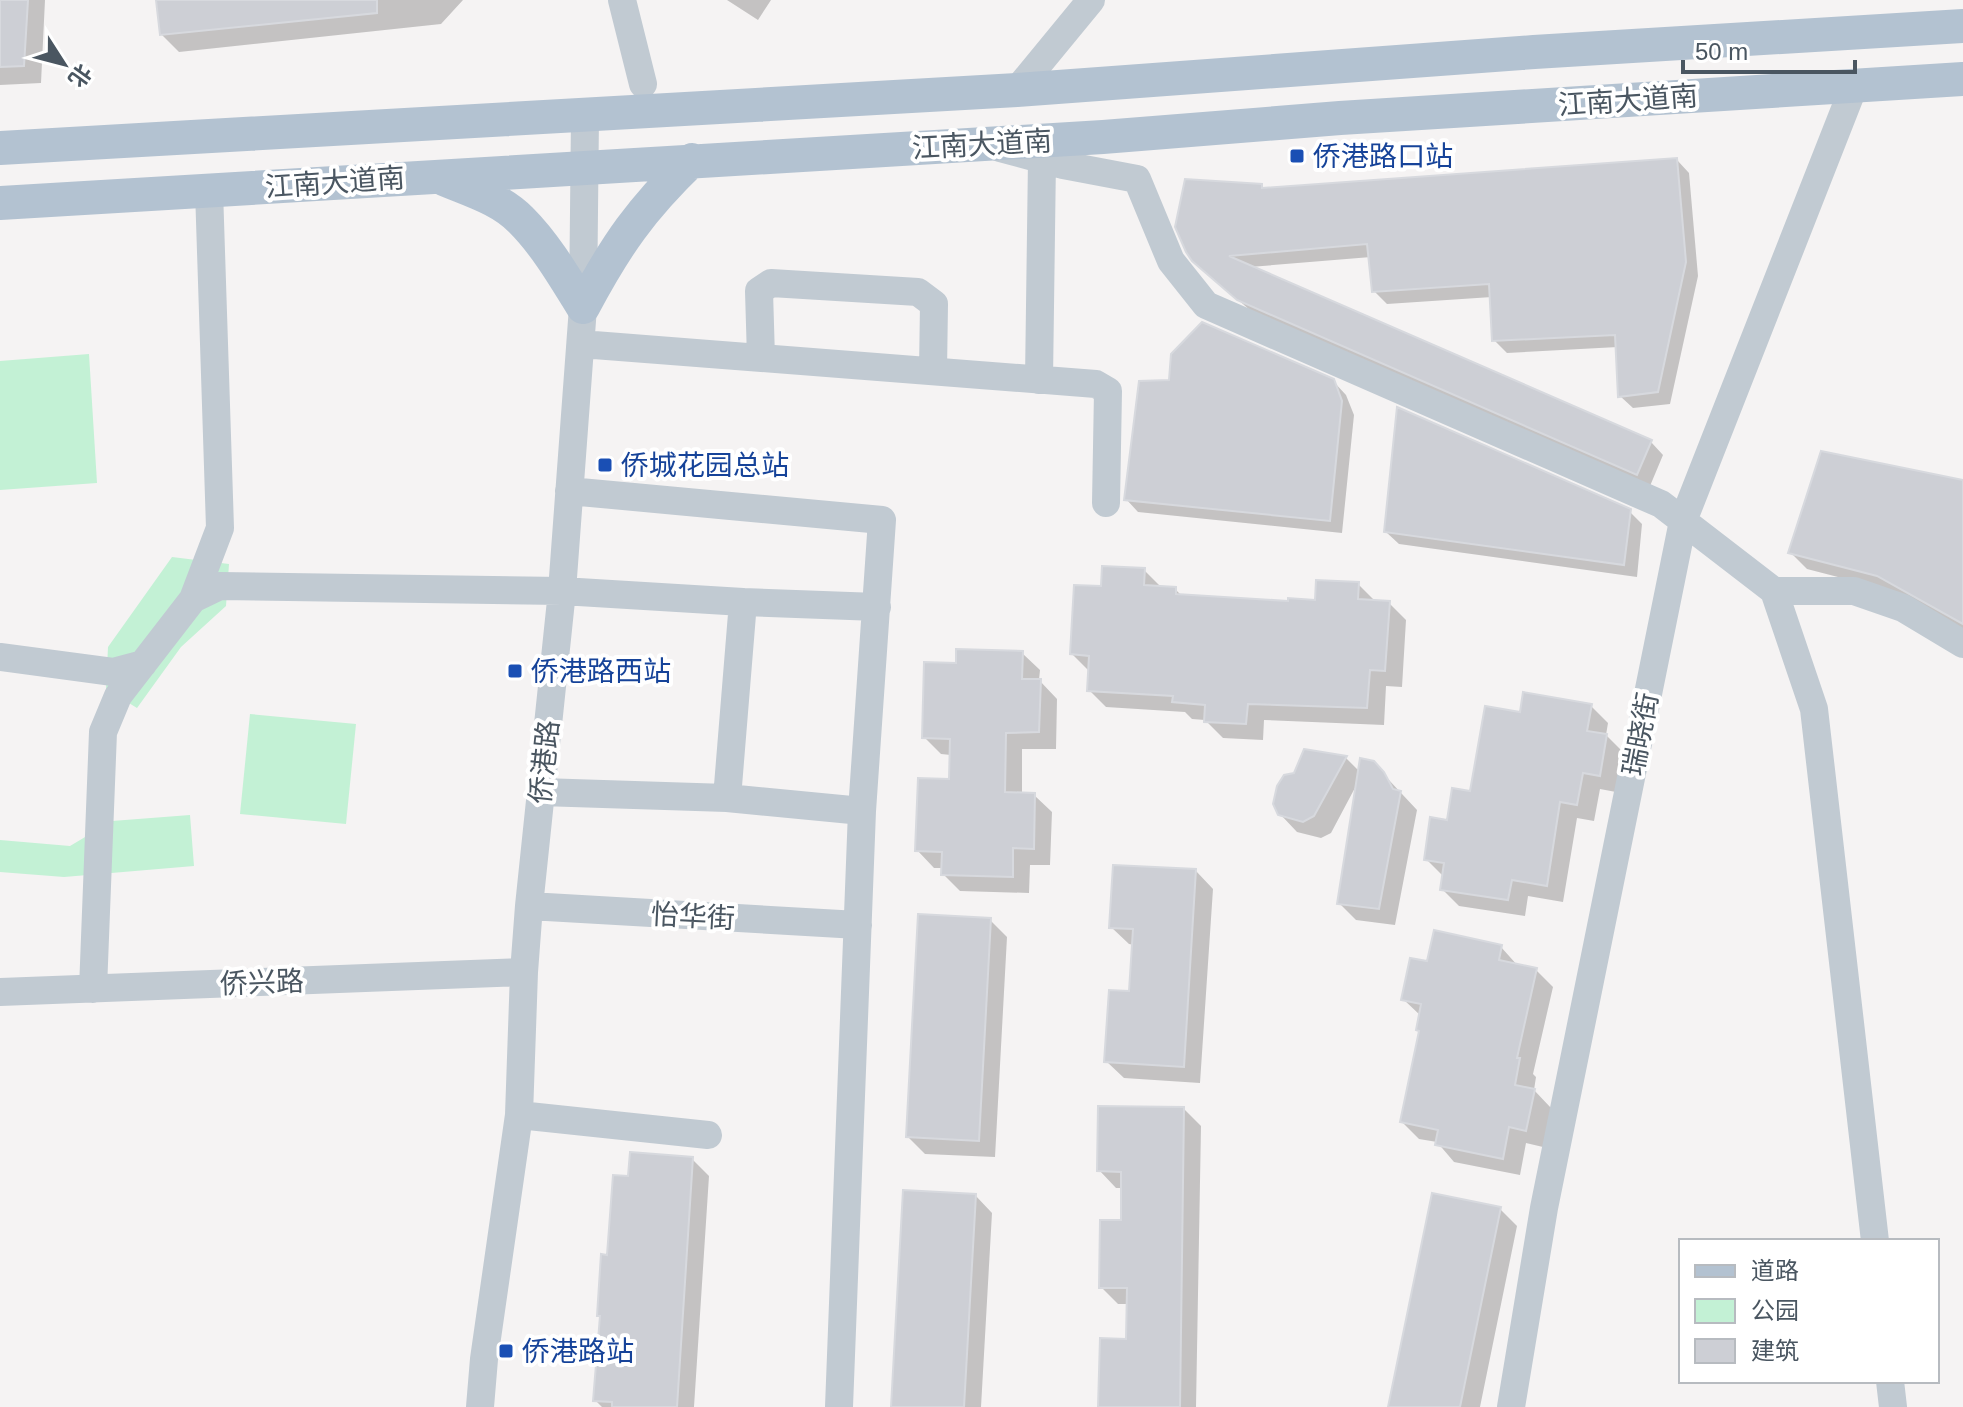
<svg xmlns="http://www.w3.org/2000/svg" width="1963" height="1407" font-family="Helvetica,'Noto Sans SC',sans-serif">
<style>
.green{fill:#c3f1d5}
.shadow{fill:#0003}
.building{fill:#cdcfd5;stroke:#d7d9de;stroke-width:2}
.lines{fill:none;stroke-linecap:round;stroke-linejoin:round}
.minor{stroke:#c1cad2;stroke-width:28}
.major{stroke:#b3c2d1;stroke-width:34}
.transit-dot{fill:#1a4fb4;stroke:#fff;stroke-width:3}
.labels{text-anchor:middle;stroke-width:8;stroke-linejoin:round;paint-order:stroke}
.street-label{font-size:28px;fill:#4a5661;stroke:#fff}
.transit-label{font-size:28px;fill:#164399;stroke:#fff;text-anchor:start}
</style>
<rect width="100%" height="100%" fill="#f5f3f3"/>
<!-- green -->
<path class="green" d="M 89,354 L 97,483 L 0,490 L 0,361 Z
M 172,557 L 229,564 L 226,606 L 181,647 L 137,708 L 106,689 L 108,647 Z
M 250,714 L 356,724 L 346,824 L 240,814 Z
M 190,815 L 194,866 L 64,877 L 0,872 L 0,840 L 70,846 L 112,821 Z"/>
<!-- shadow -->
<path class="shadow" d="M 0,0 L 45,0 L 41,83 L 0,85 Z
M 158,0 L 463,0 L 441,24 L 179,52 L 162,35 Z
M 727,0 L 771,0 L 758,20 Z
M 1677,160 L 1689,173 L 1698,276 L 1670,404 L 1633,408 L 1620,396 L 1618,347 L 1507,353 L 1494,340 L 1492,297 L 1387,304 L 1374,291 L 1371,257 L 1250,267 L 1651,442 L 1663,455 L 1650,486 L 1252,312 L 1208,273 L 1261,186 L 1265,190 Z
M 1333,381 L 1346,395 L 1354,415 L 1342,533 L 1138,512 L 1126,499 Z
M 1963,482 L 1963,630 L 1896,592 L 1807,569 L 1790,552 Z
M 1629,511 L 1642,524 L 1637,577 L 1399,544 L 1386,532 Z
M 1144,570 L 1161,587 L 1175,589 L 1182,596 L 1290,603 L 1317,602 L 1358,584 L 1376,602 L 1389,603 L 1406,620 L 1402,687 L 1386,686 L 1384,725 L 1264,720 L 1263,740 L 1223,738 L 1205,720 L 1192,719 L 1185,712 L 1106,707 L 1089,690 L 1089,671 L 1072,654 L 1103,589 Z
M 1022,653 L 1040,670 L 1039,680 L 1057,699 L 1056,749 L 1022,749 L 1022,794 L 1034,795 L 1052,812 L 1050,865 L 1030,865 L 1029,893 L 960,891 L 943,874 L 943,868 L 934,868 L 917,850 L 951,781 L 951,755 L 941,754 L 924,737 L 958,665 Z
M 1591,706 L 1608,723 L 1606,735 L 1624,753 L 1616,792 L 1600,789 L 1594,821 L 1577,818 L 1563,902 L 1528,896 L 1525,916 L 1459,906 L 1442,889 L 1444,877 L 1426,859 L 1449,822 L 1472,793 L 1521,714 Z
M 1346,758 L 1360,772 L 1373,763 L 1417,810 L 1395,925 L 1356,920 L 1339,903 L 1357,784 L 1331,833 L 1321,838 L 1297,832 L 1280,814 Z
M 1196,871 L 1213,889 L 1200,1083 L 1124,1078 L 1106,1061 L 1131,993 L 1134,945 L 1129,944 L 1111,927 Z
M 990,920 L 1007,937 L 995,1157 L 925,1154 L 908,1137 Z
M 1501,947 L 1518,966 L 1536,970 L 1553,987 L 1533,1074 L 1536,1077 L 1534,1090 L 1551,1108 L 1543,1147 L 1526,1143 L 1520,1175 L 1454,1162 L 1437,1142 L 1419,1139 L 1402,1122 L 1420,1032 L 1421,1016 L 1403,999 L 1429,964 Z
M 1184,1109 L 1201,1126 L 1196,1407 L 1101,1407 L 1128,1341 L 1128,1304 L 1118,1304 L 1101,1287 L 1123,1222 L 1123,1188 L 1116,1188 L 1099,1170 Z
M 692,1159 L 709,1176 L 694,1407 L 602,1407 L 595,1400 L 602,1318 L 599,1315 L 609,1257 L 630,1178 Z
M 975,1195 L 992,1213 L 981,1407 L 893,1407 Z
M 1500,1209 L 1517,1226 L 1480,1407 L 1390,1407 Z"/>
<!-- building -->
<path class="building" d="M 0,0 L 28,0 L 24,66 L 0,67 Z
M 156,0 L 377,0 L 377,13 L 160,35 Z
M 1677,158 L 1686,262 L 1658,392 L 1618,397 L 1615,335 L 1492,341 L 1489,284 L 1372,292 L 1367,244 L 1229,256 L 1652,440 L 1637,475 L 1237,300 L 1192,261 L 1186,252 L 1175,227 L 1185,179 L 1262,184 L 1262,188 Z
M 1202,322 L 1334,379 L 1342,401 L 1330,521 L 1124,500 L 1139,381 L 1169,380 L 1171,354 Z
M 1397,407 L 1631,509 L 1624,565 L 1384,532 Z
M 1821,451 L 1963,480 L 1963,624 L 1877,576 L 1788,553 Z
M 1102,566 L 1145,568 L 1144,585 L 1176,587 L 1176,594 L 1288,601 L 1288,598 L 1315,600 L 1316,580 L 1359,582 L 1358,599 L 1390,601 L 1385,671 L 1370,670 L 1367,708 L 1248,704 L 1246,724 L 1204,722 L 1205,705 L 1172,702 L 1173,696 L 1087,691 L 1089,656 L 1070,654 L 1074,585 L 1101,586 Z
M 956,649 L 1023,651 L 1022,679 L 1041,679 L 1039,732 L 1006,733 L 1005,792 L 1035,793 L 1034,849 L 1013,848 L 1013,877 L 941,875 L 942,852 L 915,851 L 918,778 L 949,779 L 950,739 L 922,738 L 924,662 L 956,663 Z
M 1523,692 L 1592,704 L 1587,731 L 1607,734 L 1600,776 L 1583,773 L 1577,805 L 1560,802 L 1547,886 L 1512,880 L 1508,900 L 1440,890 L 1444,863 L 1424,860 L 1430,817 L 1447,820 L 1452,788 L 1470,791 L 1485,706 L 1520,712 Z
M 1304,749 L 1347,756 L 1314,816 L 1303,822 L 1278,815 L 1273,804 L 1277,786 L 1284,775 L 1294,773 Z
M 1360,758 L 1374,761 L 1384,772 L 1393,789 L 1401,791 L 1379,909 L 1337,904 Z
M 1113,865 L 1196,869 L 1184,1067 L 1104,1062 L 1109,990 L 1129,991 L 1133,929 L 1109,928 Z
M 918,914 L 991,918 L 979,1141 L 906,1137 Z
M 1434,930 L 1502,945 L 1499,960 L 1537,968 L 1517,1058 L 1520,1058 L 1515,1085 L 1535,1089 L 1526,1131 L 1509,1127 L 1503,1159 L 1435,1145 L 1438,1130 L 1400,1122 L 1419,1031 L 1416,1030 L 1421,1004 L 1401,1000 L 1410,958 L 1427,961 Z
M 1098,1106 L 1184,1107 L 1180,1407 L 1098,1407 L 1100,1338 L 1126,1339 L 1127,1288 L 1099,1288 L 1100,1220 L 1121,1220 L 1121,1172 L 1097,1171 Z
M 630,1152 L 693,1157 L 677,1407 L 612,1407 L 612,1402 L 593,1401 L 600,1316 L 597,1316 L 601,1254 L 607,1255 L 613,1175 L 628,1176 Z
M 903,1190 L 976,1194 L 964,1407 L 891,1407 Z
M 1432,1193 L 1501,1207 L 1460,1407 L 1388,1407 Z"/>
<g class="lines">
<!-- minor -->
<path class="minor" d="M 622,0 L 643,84
M 1017,90 L 1091,0
M 1000,148 L 1063,165 L 1137,179 L 1171,261 L 1206,305 L 1661,504 L 1774,591 L 1814,709 L 1875,1241
M 581,344 L 1096,384 L 1108,391 L 1106,503
M 761,358 L 759,291 L 771,283 L 918,292 L 934,304 L 933,371
M 1039,380 L 1042,159
M 569,491 L 882,520 L 862,811 L 839,1407
M 1774,591 L 1854,591 L 1903,608 L 1963,644
M 193,599 L 220,528 L 209,190
M 0,657 L 113,672 L 143,664
M 541,792 L 727,798 L 862,811
M 727,798 L 743,602
M 529,906 L 858,925
M 93,989 L 103,732 L 118,696 L 193,599 L 220,586 L 562,591 L 743,602 L 877,607
M 0,992 L 524,972
M 519,1115 L 708,1135
M 1890,1381 L 1893,1407
M 480,1407 L 484,1359 L 519,1115 L 524,972 L 529,906 L 562,591 L 583,307 L 585,116
M 1511,1407 L 1544,1208 L 1683,521 L 1854,86"/>
<!-- major -->
<path class="major" d="M 0,148 L 1017,90 L 1534,52 L 1963,26
M 444,179 C 470,190 501,199 521,220 C 546,245 565,278 583,307
M 0,203 L 1103,137 L 1340,118 L 1963,79
M 583,307 C 616,245 641,209 692,160"/>
</g>
<!-- markers -->
<g class="transit-dot">
<rect x="1289" y="148" width="16" height="16" rx="4"/>
<rect x="597" y="457" width="16" height="16" rx="4"/>
<rect x="507" y="663" width="16" height="16" rx="4"/>
<rect x="498" y="1343" width="16" height="16" rx="4"/>
</g>
<g class="labels">
<!-- street labels -->
<g class="street-label">
<text transform="translate(1628 100) rotate(-4)" y="10">江南大道南</text>
<text transform="translate(982 144) rotate(-3)" y="10">江南大道南</text>
<text transform="translate(335 182) rotate(-4)" y="10">江南大道南</text>
<text transform="translate(1640 734) rotate(-79)" y="10">瑞晓街</text>
<text transform="translate(544 762) rotate(-84)" y="10">侨港路</text>
<text transform="translate(693 916) rotate(3)" y="10">怡华街</text>
<text transform="translate(262 982) rotate(-2)" y="10">侨兴路</text>
</g>
<!-- transit labels -->
<g class="transit-label">
<text x="1313" y="166">侨港路口站</text>
<text x="621" y="475">侨城花园总站</text>
<text x="531" y="681">侨港路西站</text>
<text x="522" y="1361">侨港路站</text>
</g>
</g>
<!-- legend -->
<rect x="1679" y="1239" width="260" height="144" fill="#ffffff" stroke="#b7bbc0" stroke-width="2"/>
<rect x="1695" y="1265" width="40" height="12" fill="#b3c2d1" stroke="#b7bbc0" stroke-width="2"/>
<text x="1751" y="1279" font-size="24" fill="#4a5661">道路</text>
<rect x="1695" y="1299" width="40" height="24" fill="#c3f1d5" stroke="#b7bbc0" stroke-width="2"/>
<text x="1751" y="1319" font-size="24" fill="#4a5661">公园</text>
<rect x="1695" y="1339" width="40" height="24" fill="#cdcfd5" stroke="#b7bbc0" stroke-width="2"/>
<text x="1751" y="1359" font-size="24" fill="#4a5661">建筑</text>
<!-- north arrow -->
<g transform="translate(64 64) rotate(126)" stroke="#ffffff" stroke-width="6" paint-order="stroke">
<path d="M0-6L14 30L0 20L-14 30Z" fill="#4a5661"/>
<text y="-12" font-size="22" font-weight="bold" text-anchor="middle" fill="#4a5661">北</text>
</g>
<!-- scale -->
<path d="M1683 60v12h172v-12" fill="none" stroke="#4a5661" stroke-width="4"/>
<text x="1695" y="60" font-size="24" fill="#4a5661" stroke="#ffffff" stroke-width="6" paint-order="stroke">50 m</text>
</svg>
